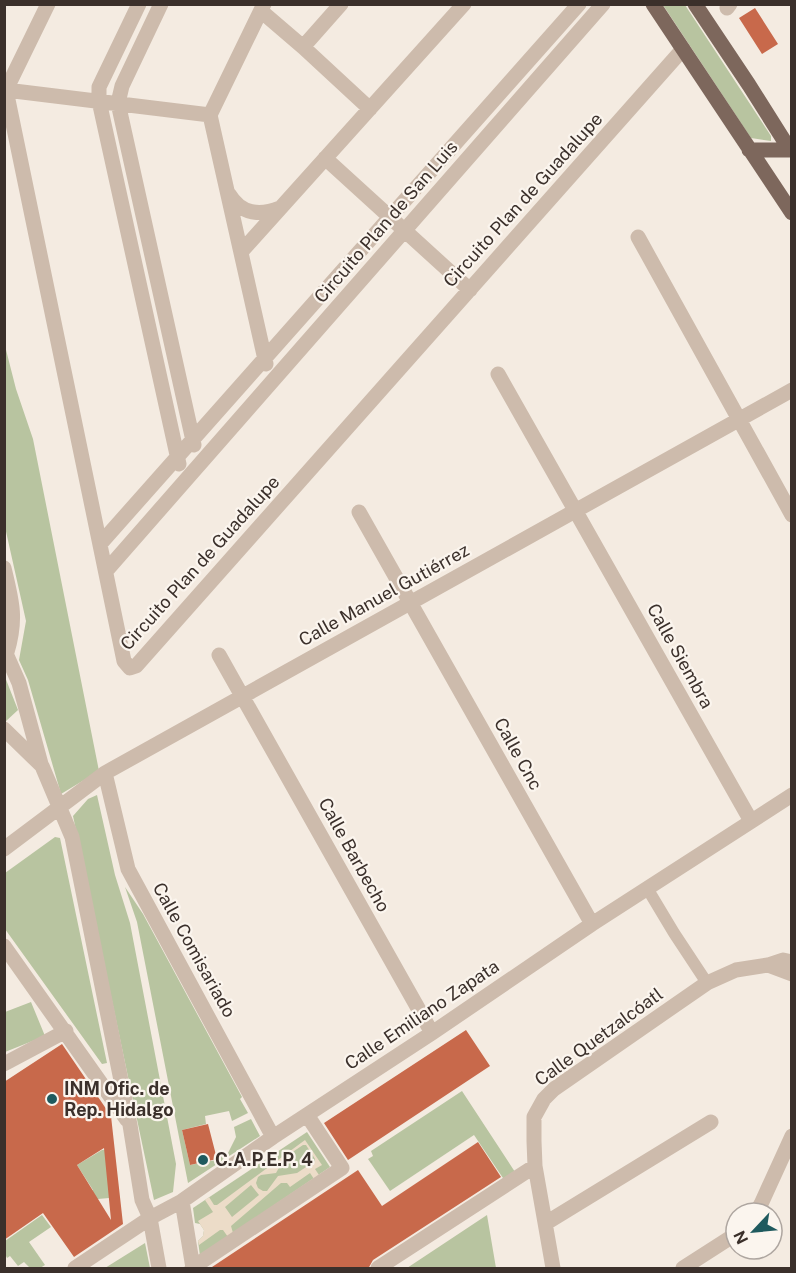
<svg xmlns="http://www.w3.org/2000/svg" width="796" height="1273" font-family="'Public Sans',sans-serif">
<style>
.green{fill:#b8c4a0}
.plaza{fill:#ecdcc8;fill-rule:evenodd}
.building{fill:#c8694b;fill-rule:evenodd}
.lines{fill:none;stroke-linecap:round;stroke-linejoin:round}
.pedestrian{stroke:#cdbbac;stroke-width:12}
.minor{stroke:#cdbbac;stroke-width:15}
.primary{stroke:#7d675c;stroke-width:15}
.poi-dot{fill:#1f5a5e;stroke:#fbf5ee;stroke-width:2}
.labels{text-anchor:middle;stroke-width:4.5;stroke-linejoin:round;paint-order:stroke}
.street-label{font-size:18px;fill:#3b302b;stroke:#fbf5ee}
.poi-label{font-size:18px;font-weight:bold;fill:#3b302b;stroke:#fbf5ee;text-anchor:start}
</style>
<rect width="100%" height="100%" fill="#f4ebe1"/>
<!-- green -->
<path class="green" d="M 663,5 L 685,5 L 771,136 L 771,141 L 751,138 Z
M 4,342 L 16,389 L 33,439 L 99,771 L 61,794 L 28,680 L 19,660 L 26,621 L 5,527 Z
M 5,677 L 18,710 L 5,722 L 4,722 Z
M 97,795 L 115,875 L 130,923 L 176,1164 L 173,1192 L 154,1200 L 73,816 L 88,799 Z
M 55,837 L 60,838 L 107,1063 L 102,1064 L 5,929 L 5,873 Z
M 125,887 L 143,914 L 242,1097 L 240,1099 L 248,1113 L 232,1121 L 229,1111 L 205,1116 L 206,1124 L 182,1130 L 190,1165 L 216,1160 L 216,1156 L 228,1153 L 236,1137 L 234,1127 L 251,1119 L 260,1136 L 188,1183 L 137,922 Z
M 31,1002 L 45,1036 L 5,1052 L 5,1012 Z
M 462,1091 L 515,1172 L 505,1181 L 474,1135 L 390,1191 L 368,1159 L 373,1156 L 371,1151 Z
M 307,1132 L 330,1167 L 200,1256 L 198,1241 L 203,1236 L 204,1230 L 200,1224 L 195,1223 L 193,1208 Z
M 112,1149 L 109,1198 L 98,1199 L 88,1207 L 82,1198 L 93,1190 L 77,1165 L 102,1150 Z
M 42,1215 L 51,1227 L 29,1242 L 45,1265 L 40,1268 L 30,1268 L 24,1262 L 18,1266 L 10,1256 L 7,1258 L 5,1254 L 5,1241 Z
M 487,1215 L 496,1268 L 407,1268 Z
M 145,1243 L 150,1268 L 105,1268 Z"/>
<!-- plaza -->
<path class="plaza" d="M 305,1140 L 322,1165 L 315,1169 L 319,1175 L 314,1179 L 310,1173 L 290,1187 L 287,1183 L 281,1183 L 231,1226 L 233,1233 L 228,1237 L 223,1230 L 220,1230 L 199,1245 L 198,1241 L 203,1236 L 204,1230 L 198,1221 L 213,1212 L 205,1200 L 209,1197 L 214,1205 L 217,1205 ZM 303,1145 L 306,1145 L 315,1159 L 315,1161 L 297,1173 L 278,1176 L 267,1191 L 263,1191 L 258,1188 L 256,1183 L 258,1177 L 261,1175 L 276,1173 L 285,1157 ZM 251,1185 L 259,1195 L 232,1217 L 225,1207 Z"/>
<!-- building -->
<path class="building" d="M 755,8 L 778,44 L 762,54 L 739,18 Z
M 466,1030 L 490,1066 L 348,1160 L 324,1123 Z
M 62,1044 L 111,1116 L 123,1224 L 74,1257 L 43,1213 L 4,1240 L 4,1082 ZM 104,1148 L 111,1220 L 77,1165 Z
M 208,1124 L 217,1159 L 190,1165 L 182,1130 Z
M 478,1142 L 501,1177 L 373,1260 L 368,1269 L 209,1269 L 358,1170 L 382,1206 Z"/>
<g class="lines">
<!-- pedestrian -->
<path class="pedestrian" d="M 647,888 L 674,933 L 707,983"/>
<!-- minor -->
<path class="minor" d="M 48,4 L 6,90 L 124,661 L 130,668 L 136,666 L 683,49
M 139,4 L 99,87 L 99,101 L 179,464
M 161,4 L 122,86 L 118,103 L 194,445
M 264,4 L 210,115 L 266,364
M 727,8 L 730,4
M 261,11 L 303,47 L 370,109
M 303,47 L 341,4
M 6,90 L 210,115
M 325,158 L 470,290
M 229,194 C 241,214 259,216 280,208
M 638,237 L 792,515
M 241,252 L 464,4
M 498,374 L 751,821
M 359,512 L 592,924
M 101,543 L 579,4
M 4,568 C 12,601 17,619 7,652
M 106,571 L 603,4
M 4,649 L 19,683 L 41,764
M 219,655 L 432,1033
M 4,729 L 42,766 L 72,837 L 130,1125 L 142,1200 L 150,1218 L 159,1268
M 105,773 L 128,869 L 273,1137
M 4,849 L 105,773 L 792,390
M 4,946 L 127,1120
M 768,965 L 792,974
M 4,1064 L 66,1031
M 182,1201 L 193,1268
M 756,1213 L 761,1204 L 792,1136
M 546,1223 L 711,1122
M 75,1268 L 150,1218 L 182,1201 L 273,1137 L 432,1033 L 592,924 L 792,795
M 192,1268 L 342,1168 L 307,1115
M 378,1268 L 535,1166
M 553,1268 L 535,1166 L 534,1141 L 534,1117 L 544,1099 L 554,1089 L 707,983 L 736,970 L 768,965 L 783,960 L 792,962
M 683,1268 L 736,1234"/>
<!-- primary -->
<path class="primary" d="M 653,4 L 792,213
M 695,4 L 749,85 L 790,150
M 749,150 L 792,150"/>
</g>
<!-- markers -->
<g class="poi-dot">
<circle cx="52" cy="1099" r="6"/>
<circle cx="203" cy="1160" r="6"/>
</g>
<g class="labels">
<!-- street labels -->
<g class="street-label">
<text transform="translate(523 200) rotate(-48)" y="6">Circuito Plan de Guadalupe</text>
<text transform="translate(386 222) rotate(-49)" y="6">Circuito Plan de San Luis</text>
<text transform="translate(200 563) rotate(-48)" y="6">Circuito Plan de Guadalupe</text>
<text transform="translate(384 595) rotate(-29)" y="6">Calle Manuel Gutiérrez</text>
<text transform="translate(680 656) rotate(61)" y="6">Calle Siembra</text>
<text transform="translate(518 754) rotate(61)" y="6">Calle Cnc</text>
<text transform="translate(354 855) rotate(61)" y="6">Calle Barbecho</text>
<text transform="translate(194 950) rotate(61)" y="6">Calle Comisariado</text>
<text transform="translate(422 1015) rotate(-34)" y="6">Calle Emiliano Zapata</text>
<text transform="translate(599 1037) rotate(-36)" y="6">Calle Quetzalcóatl</text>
</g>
<!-- poi labels -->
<g class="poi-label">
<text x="64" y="1095">INM Ofic. de<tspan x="64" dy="21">Rep. Hidalgo</tspan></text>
<text x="215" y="1166">C.A.P.E.P. 4</text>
</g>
</g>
<!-- border -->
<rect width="796" height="1273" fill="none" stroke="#3b302b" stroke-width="12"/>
<!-- north arrow -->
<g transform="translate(754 1231) rotate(244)"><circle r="28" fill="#fbf5ee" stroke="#aea6a0" stroke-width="1.5"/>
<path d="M0-4.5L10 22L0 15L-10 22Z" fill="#1f5a5e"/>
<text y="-9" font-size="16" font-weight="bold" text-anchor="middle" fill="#3b302b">N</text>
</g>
</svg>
